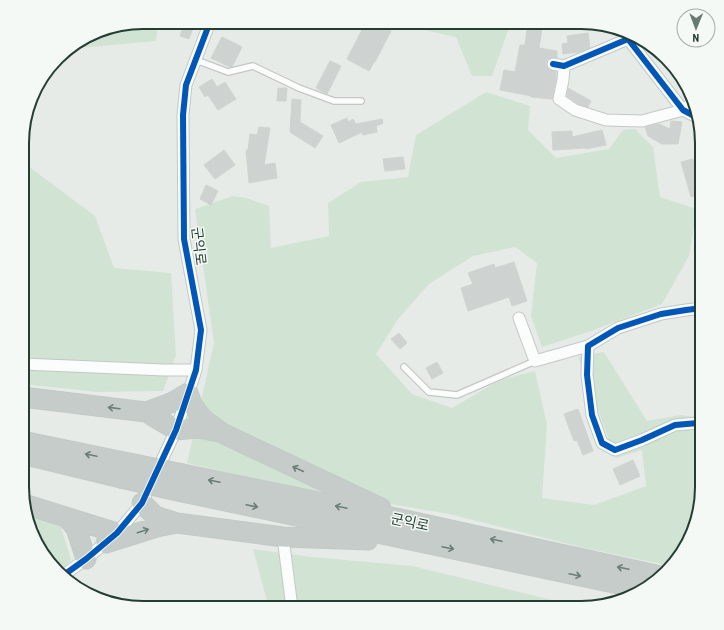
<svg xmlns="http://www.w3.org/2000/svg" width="724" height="630" font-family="'Roboto Condensed','Noto Sans KR',sans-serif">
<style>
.green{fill:#d1e3d3}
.building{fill:#ced2d0;stroke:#cfd4d1}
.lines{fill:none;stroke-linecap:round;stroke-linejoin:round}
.service-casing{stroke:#c3c8c5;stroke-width:8}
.minor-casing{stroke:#c3c8c5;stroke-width:13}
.trunk-casing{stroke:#c2cac6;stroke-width:21}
.service{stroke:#fbfcfc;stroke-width:5.5}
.minor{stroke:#fbfcfc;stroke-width:11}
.trunk{stroke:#c6ccca;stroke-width:19}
.trunk-bridge-casing{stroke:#c2cac6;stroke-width:21;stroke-linecap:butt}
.trunk-bridge{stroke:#c6ccca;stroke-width:19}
.cycleway-casing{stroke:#f5f9f6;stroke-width:8}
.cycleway{stroke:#0057b8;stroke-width:6}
.oneway{stroke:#6d7e77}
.labels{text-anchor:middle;stroke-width:3;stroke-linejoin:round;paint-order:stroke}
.street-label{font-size:14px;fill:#243e33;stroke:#f5f9f6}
.rim{fill:none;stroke:#243e33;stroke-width:2}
</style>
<rect width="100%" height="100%" fill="#e6ebe8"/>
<!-- green -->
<path class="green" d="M 143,22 L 158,22 L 156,41 L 69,49 L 104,29 Z
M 329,22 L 511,22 L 492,76 L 472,76 L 456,37 L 405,26 L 331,26 Z
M 486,92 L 530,106 L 528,130 L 556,158 L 609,149 L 623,130 L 635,129 L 653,147 L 660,197 L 697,209 L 689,256 L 662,304 L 591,331 L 542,347 L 531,316 L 537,263 L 515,247 L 473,256 L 429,284 L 398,319 L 376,354 L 412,394 L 452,408 L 500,380 L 535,371 L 547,425 L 542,498 L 594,505 L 646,486 L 642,450 L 616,458 L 578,357 L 604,352 L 647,421 L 681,415 L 702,418 L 702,487 L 693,533 L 671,566 L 585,548 L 449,514 L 281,485 L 187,463 L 214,343 L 195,209 L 233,196 L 246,198 L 269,206 L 271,248 L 329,236 L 328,203 L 361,182 L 408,177 L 416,135 Z
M 32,100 L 28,166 L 95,216 L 114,268 L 171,273 L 176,355 L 163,391 L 98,392 L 23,384 L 23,127 Z
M 27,514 L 46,520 L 61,527 L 71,560 L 58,573 L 31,533 Z
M 253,549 L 312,557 L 412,566 L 585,608 L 269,608 Z"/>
<!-- building -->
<path class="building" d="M 185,22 L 195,22 L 189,39 L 180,36 Z
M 366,22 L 373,22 L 391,31 L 375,62 L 374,62 L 369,71 L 347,59 Z
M 528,22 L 543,22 L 539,48 L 557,51 L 557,58 L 550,58 L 547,60 L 546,63 L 547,67 L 549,70 L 556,72 L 556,79 L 552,99 L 531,97 L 531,96 L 500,90 L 504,70 L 515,72 L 520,45 L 525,45 Z
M 588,33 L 590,48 L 579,52 L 563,54 L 562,44 L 568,43 L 567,36 Z
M 222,37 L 242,47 L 232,67 L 230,67 L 211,58 Z
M 330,61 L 341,66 L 327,94 L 316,88 Z
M 212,79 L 217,87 L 225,82 L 236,99 L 218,110 L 208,95 L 205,97 L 199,87 Z
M 278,88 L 287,88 L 286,101 L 277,101 Z
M 568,88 L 591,101 L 588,107 L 578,104 L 567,96 Z
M 292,99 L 301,100 L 300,122 L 323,136 L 315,148 L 290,132 Z
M 347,118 L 348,122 L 353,119 L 356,124 L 382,119 L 383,123 L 376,126 L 377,132 L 363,135 L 362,132 L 339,143 L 331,125 Z
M 671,121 L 682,122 L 678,144 L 662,144 L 648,136 L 645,127 L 659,124 L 670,129 Z
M 259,127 L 270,128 L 264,165 L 275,163 L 277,178 L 249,183 L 246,150 L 248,150 L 250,134 L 257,135 Z
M 602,130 L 606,145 L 586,149 L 586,148 L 553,150 L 552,132 L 572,131 L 572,137 Z
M 224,150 L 235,165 L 215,179 L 204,165 Z
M 403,157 L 405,169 L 385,171 L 383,159 Z
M 693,159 L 702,188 L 702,194 L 691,197 L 681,162 Z
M 206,185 L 218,191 L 211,205 L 200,199 Z
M 514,262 L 527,301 L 512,306 L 509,297 L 468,311 L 461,288 L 473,284 L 468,273 L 494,264 L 495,268 Z
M 399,333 L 407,343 L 400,349 L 391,339 Z
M 437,362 L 443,373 L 432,379 L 426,368 Z
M 578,409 L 593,451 L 583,455 L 577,440 L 574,441 L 564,414 Z
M 633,460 L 640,476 L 620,485 L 613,469 Z"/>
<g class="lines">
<defs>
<path id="service" d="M 196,60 L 228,72 L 253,66 L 299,88 L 334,101 L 361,101
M 404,367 L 429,392 L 457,395 L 535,361"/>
<path id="minor" d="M 553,64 L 564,66 L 628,39 L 683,110 L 698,118
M 564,66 L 563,80 L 559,99 L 575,110 L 606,120 L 642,121 L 683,110 L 694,102
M 702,308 L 686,310 L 661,314 L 618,328 L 588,346 L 587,375 L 592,415 L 602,443 L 615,450 L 642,440 L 675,425 L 698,423 L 702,424
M 519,318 L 535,361 L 588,346
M 23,364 L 164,370 L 196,370
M 283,537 L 292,608
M 64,577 L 68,572 L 86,559 L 117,533 L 142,503 L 176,430 L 196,370 L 201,330 L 184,239 L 183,115 L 186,85 L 210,22"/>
<path id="trunk" d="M 22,397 L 146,412 L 176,430 L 198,428 L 219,432
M 146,412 L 173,402 L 188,393 L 193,406 L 203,419 L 222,433 L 381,508
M 22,441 L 129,463
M 22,454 L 121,478
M 183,474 L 410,521 L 661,576
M 173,490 L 642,589
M 142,503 L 155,516 L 177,523
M 24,504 L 117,533
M 67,518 L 76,528 L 86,559
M 106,543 L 157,527 L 177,523 L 283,537 L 368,540"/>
</defs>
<!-- service casing -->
<use href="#service" class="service-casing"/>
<!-- minor casing -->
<use href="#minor" class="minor-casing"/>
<!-- trunk casing -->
<use href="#trunk" class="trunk-casing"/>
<!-- service -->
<use href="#service" class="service"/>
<!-- minor -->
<use href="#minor" class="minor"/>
<!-- trunk -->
<use href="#trunk" class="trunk"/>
<defs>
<path id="trunk-bridge" d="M 129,463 L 183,474
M 121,478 L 173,490"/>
</defs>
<!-- trunk-bridge casing -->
<use href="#trunk-bridge" class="trunk-bridge-casing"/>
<!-- trunk-bridge -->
<use href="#trunk-bridge" class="trunk-bridge"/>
<defs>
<path id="cycleway" d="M 553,64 L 564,66 L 628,39 L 683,110 L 698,118
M 702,308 L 686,310 L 661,314 L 618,328 L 588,346 L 587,375 L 592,415 L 602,443 L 615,450 L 642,440 L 675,425 L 698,423 L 702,424
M 64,577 L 68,572 L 86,559 L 117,533 L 142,503 L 176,430 L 196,370 L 201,330 L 184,239 L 183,115 L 186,85 L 210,22"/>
</defs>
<!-- cycleway casing -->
<use href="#cycleway" class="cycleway-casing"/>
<!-- cycleway -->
<use href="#cycleway" class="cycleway"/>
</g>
<!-- one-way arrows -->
<defs><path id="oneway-shaft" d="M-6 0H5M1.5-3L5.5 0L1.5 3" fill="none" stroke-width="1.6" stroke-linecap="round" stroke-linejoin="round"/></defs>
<g class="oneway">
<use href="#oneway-shaft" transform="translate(114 408) rotate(-173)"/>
<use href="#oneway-shaft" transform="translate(91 455) rotate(-168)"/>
<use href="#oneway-shaft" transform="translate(298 469) rotate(-155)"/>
<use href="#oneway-shaft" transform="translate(214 481) rotate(-168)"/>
<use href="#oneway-shaft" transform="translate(252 506) rotate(12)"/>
<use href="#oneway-shaft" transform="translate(341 507) rotate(-168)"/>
<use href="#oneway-shaft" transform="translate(143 531) rotate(-18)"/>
<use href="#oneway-shaft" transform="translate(496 540) rotate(-168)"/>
<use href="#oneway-shaft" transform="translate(448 548) rotate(12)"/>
<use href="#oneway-shaft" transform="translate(623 568) rotate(-168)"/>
<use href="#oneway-shaft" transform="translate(575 575) rotate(12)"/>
</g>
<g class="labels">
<!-- street labels -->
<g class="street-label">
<text transform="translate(199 246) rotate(83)" y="5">군익로</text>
<text transform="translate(410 522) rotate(12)" y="5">군익로</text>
</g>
</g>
<!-- crop -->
<path d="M0 0H724V630H0ZM143 29H581A114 114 0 0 1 695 143V487A114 114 0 0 1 581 601H143A114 114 0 0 1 29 487V143A114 114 0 0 1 143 29Z" fill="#f5f9f6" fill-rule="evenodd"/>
<path class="rim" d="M143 29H581A114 114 0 0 1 695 143V487A114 114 0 0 1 581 601H143A114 114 0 0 1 29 487V143A114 114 0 0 1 143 29Z"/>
<!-- north arrow -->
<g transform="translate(696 28) rotate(181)"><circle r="19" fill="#f5f9f6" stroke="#a1aea8"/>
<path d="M0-3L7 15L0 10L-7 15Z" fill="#687b72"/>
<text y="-6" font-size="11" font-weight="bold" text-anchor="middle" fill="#243e33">N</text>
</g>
</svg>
